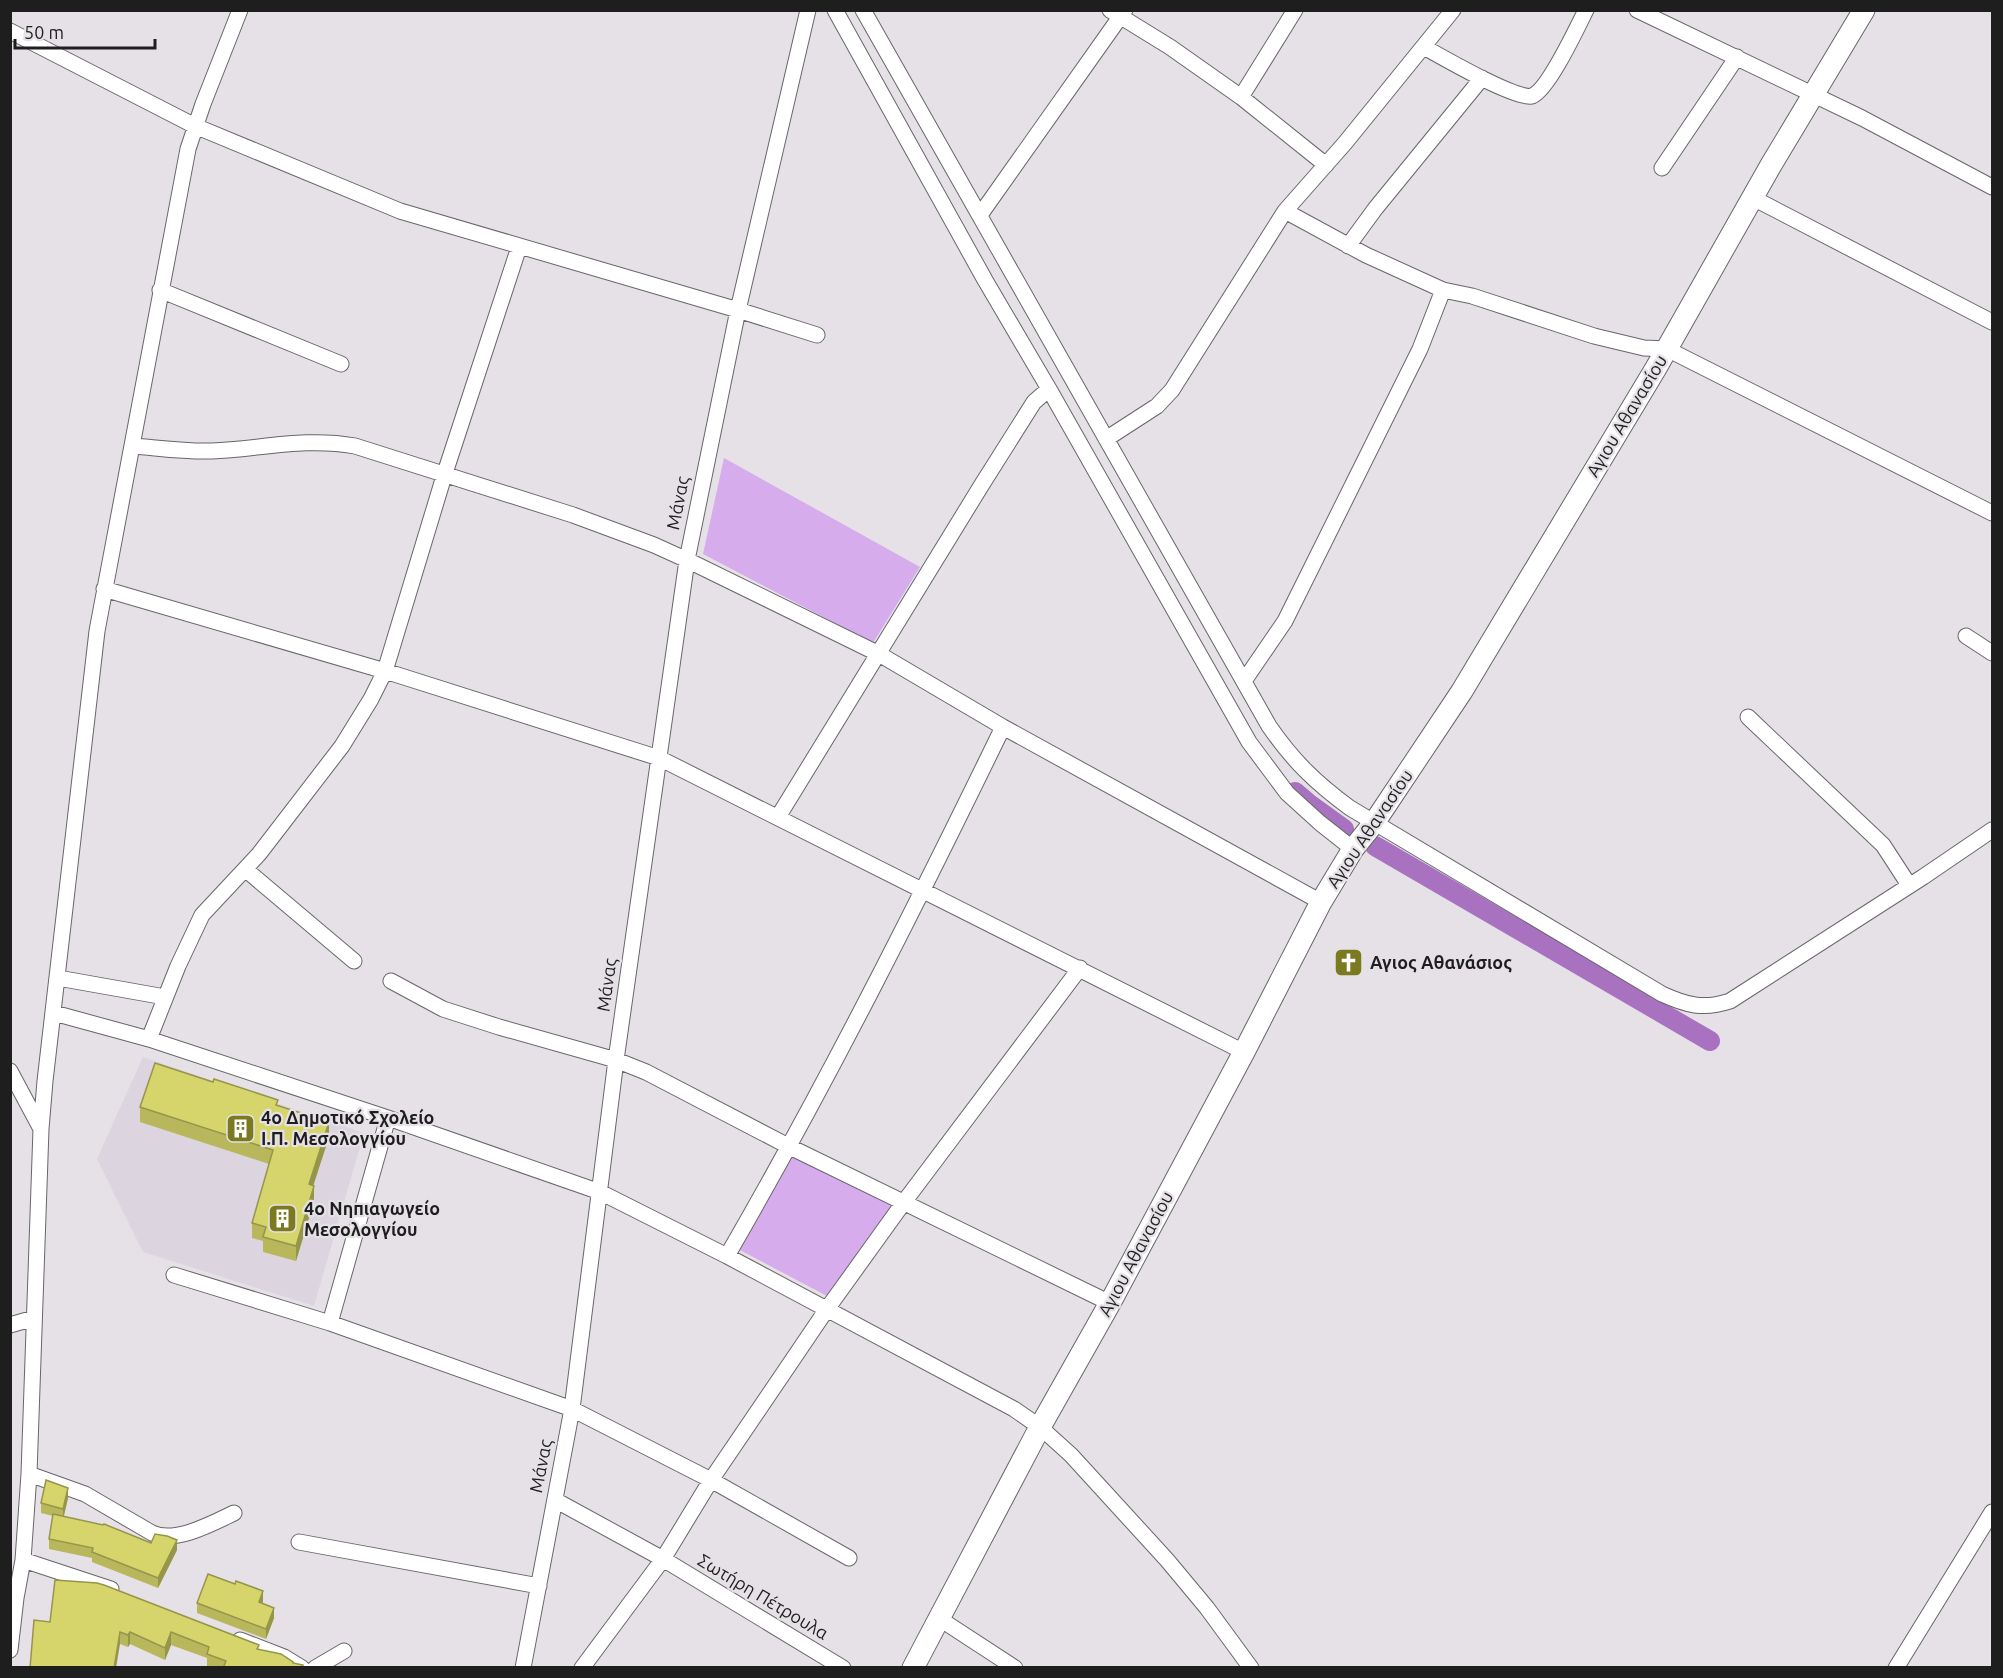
<svg xmlns="http://www.w3.org/2000/svg" width="2003" height="1678" font-family="Ubuntu,sans-serif">
<style>
.built{fill:#dcd5e0}
.green{fill:#d7acec}
.lines{fill:none;stroke-linecap:round;stroke-linejoin:round}
.canal{stroke:#a872c1;stroke-width:20}
.street-casing{stroke:#68666a;stroke-width:17}
.secondary-casing{stroke:#68666a;stroke-width:23}
.street{stroke:#fff;stroke-width:15}
.secondary{stroke:#fff;stroke-width:21}
.wall{fill:#b8b75c}
.shaded-wall{fill:#96954b}
.building{fill:#d6d56b;stroke:#96954b;stroke-width:1.5}
.labels{text-anchor:middle;stroke-width:4.5;stroke-linejoin:round;paint-order:stroke}
.street-label{font-size:18px;fill:#1f1e1f;stroke:#e5e1e6}
.poi-label{font-size:18px;font-weight:bold;fill:#1f1e1f;stroke:#e5e1e6;text-anchor:start}
</style>
<rect width="100%" height="100%" fill="#e5e1e6"/>
<!-- built -->
<path class="built" d="M 143,1057 L 364,1133 L 314,1306 L 143,1252 L 97,1159 Z"/>
<!-- green -->
<path class="green" d="M 724,458 L 920,567 L 873,643 L 703,554 Z
M 787,1153 L 894,1205 L 827,1296 L 736,1248 Z"/>
<g class="lines">
<!-- canal -->
<path class="canal" d="M 1295,792 L 1308,803 L 1344,829
M 1375,846 L 1710,1041"/>
<defs>
<path id="street" d="M 835,10 L 985,280 L 1049,389
M 863,10 L 1269,726 C 1293,761 1316,783 1350,808 L 1662,994 C 1686,1005 1703,1010 1730,1001 L 1923,877 L 1992,830
M 1110,10 L 1170,47 L 1241,97 L 1326,165
M 1637,10 L 1862,118 L 1992,187
M 10,31 L 195,126 L 400,211 L 738,310 L 817,335
M 1424,47 C 1440,56 1518,101 1532,96 C 1548,90 1577,28 1586,10
M 1241,97 L 1295,10
M 1662,168 L 1737,57
M 1753,198 L 1992,322
M 1285,211 L 1366,255 L 1443,290 L 1472,296 L 1594,336 L 1644,348 L 1667,349 L 1992,513
M 980,215 L 1125,10
M 1348,246 L 1375,209 L 1482,78
M 160,290 L 341,364
M 1106,439 L 1157,406 L 1172,390 L 1285,211 L 1345,143 L 1453,10
M 133,446 C 159,448 186,452 212,451 C 261,449 305,437 355,446 L 573,515 L 654,545 L 687,560 L 879,654 L 1003,727 L 1321,902
M 104,589 L 385,671 L 659,758 L 1244,1052
M 1966,636 L 1992,653
M 1244,681 L 1285,621 L 1420,349 L 1443,290
M 1748,717 L 1883,845 L 1909,885
M 778,817 L 981,486 L 1034,402 L 1049,389 L 1249,742 L 1287,793 L 1320,823 L 1353,849
M 245,869 L 354,961
M 58,978 L 165,997
M 391,981 L 443,1009 L 499,1027 L 616,1060 L 646,1072 L 790,1147 L 1110,1303
M 54,1013 L 149,1039 L 388,1118 L 600,1192 L 727,1256 L 1014,1409 L 1040,1427 L 1071,1455 L 1167,1560 L 1207,1608 L 1251,1668
M 149,1039 L 178,966 L 202,915 L 259,854 L 342,746 L 371,699 L 385,671 L 444,476 L 519,247
M 10,1071 L 41,1129
M 727,1256 C 827,1083 916,906 1003,727
M 174,1275 L 330,1323 L 572,1409 L 711,1480 L 849,1558
M 330,1323 L 388,1118
M 10,1325 L 34,1318
M 29,1474 L 85,1494 L 152,1533 C 175,1544 213,1523 234,1513
M 555,1500 L 663,1559 L 843,1668
M 299,1542 L 539,1586
M 23,1560 L 111,1589
M 940,1619 L 1015,1668
M 240,1640 L 284,1657 L 302,1668
M 10,1650 L 16,1598 L 23,1560 L 29,1474 L 41,1129 L 45,1081 L 97,631 L 188,149 L 203,104 L 240,10
M 315,1668 L 344,1651
M 523,1668 L 572,1409 L 616,1060 L 687,560 L 738,310 L 808,10
M 582,1668 L 663,1559 L 711,1480 L 827,1309 L 904,1202 L 1080,968
M 1896,1668 L 1992,1512"/>
<path id="secondary" d="M 913,1668 L 1040,1427 L 1110,1303 L 1244,1052 L 1321,902 L 1353,849 L 1374,823 L 1462,691 L 1656,368 L 1771,165 L 1864,10"/>
</defs>
<!-- street casing -->
<use href="#street" class="street-casing"/>
<!-- secondary casing -->
<use href="#secondary" class="secondary-casing"/>
<!-- street -->
<use href="#street" class="street"/>
<!-- secondary -->
<use href="#secondary" class="secondary"/>
</g>
<!-- wall -->
<path class="wall" d="M 278,1105 L 329,1137 L 313,1185 L 314,1201 L 296,1261 L 263,1252 L 263,1241 L 252,1238 L 252,1223 L 269,1164 L 140,1122 L 140,1107 Z
M 68,1498 L 64,1516 L 151,1543 L 177,1550 L 158,1588 L 92,1562 L 92,1558 L 49,1549 L 49,1539 L 53,1516 L 41,1513 L 41,1503 Z
M 55,1580 L 259,1649 L 303,1668 L 210,1668 L 207,1666 L 207,1658 L 171,1645 L 165,1660 L 130,1644 L 128,1647 L 120,1644 L 50,1622 Z
M 263,1601 L 262,1604 L 274,1618 L 266,1639 L 197,1613 L 197,1603 Z"/>
<!-- shaded-wall -->
<path class="shaded-wall" d="M 329,1122 L 329,1137 L 309,1199 L 309,1184 Z
M 314,1186 L 314,1201 L 296,1261 L 296,1246 Z
M 68,1488 L 68,1498 L 63,1519 L 63,1509 Z
M 177,1540 L 177,1550 L 158,1588 L 158,1578 Z
M 263,1591 L 263,1601 L 259,1612 L 259,1602 Z
M 274,1608 L 274,1618 L 266,1639 L 266,1629 Z
M 120,1632 L 120,1644 L 116,1668 L 114,1668 Z
M 130,1632 L 130,1644 L 128,1647 L 128,1635 Z
M 171,1632 L 171,1645 L 165,1660 L 165,1648 Z"/>
<!-- building -->
<path class="building" d="M 155,1063 L 213,1082 L 214,1079 L 278,1100 L 276,1105 L 329,1122 L 309,1184 L 314,1186 L 296,1246 L 263,1237 L 266,1227 L 252,1223 L 273,1150 L 140,1107 Z
M 46,1480 L 68,1488 L 63,1509 L 41,1503 Z
M 53,1514 L 103,1525 L 104,1524 L 151,1543 L 155,1534 L 167,1536 L 177,1540 L 158,1578 L 92,1552 L 93,1548 L 49,1539 Z
M 208,1574 L 235,1584 L 236,1581 L 263,1591 L 259,1602 L 274,1608 L 266,1629 L 197,1603 Z
M 55,1580 L 97,1583 L 104,1585 L 259,1645 L 257,1649 L 281,1654 L 293,1662 L 293,1663 L 303,1665 L 302,1668 L 227,1668 L 224,1666 L 226,1661 L 207,1654 L 209,1647 L 171,1632 L 165,1648 L 130,1632 L 128,1635 L 120,1632 L 114,1668 L 30,1668 L 34,1620 L 50,1622 Z"/>
<!-- icons -->
<defs>
<symbol id="church-square" viewBox="-11 -11 22 22"><rect x="-9" y="-9" width="18" height="18" rx="4" fill="#7b7a21" stroke="#e5e1e6"/><path d="M-1.2-6h2.4v3.5h3.3v2.4h-3.3V6h-2.4V-.1h-3.3v-2.4h3.3Z" fill="#fff"/></symbol>
<symbol id="building-square" viewBox="-11 -11 22 22"><rect x="-9" y="-9" width="18" height="18" rx="4" fill="#7b7a21" stroke="#e5e1e6"/><path d="M-4-6H4V6H1V3H-1V6H-4ZM-2.5-4.3h1.7v1.8h-1.7ZM.8-4.3h1.7v1.8H.8ZM-2.5-1h1.7V.8h-1.7ZM.8-1h1.7V.8H.8Z" fill="#fff"/></symbol>
</defs>
<g fill-rule="evenodd">
<use href="#church-square" x="1332" y="946" width="33" height="33"/>
<use href="#building-square" x="224" y="1112" width="33" height="33"/>
<use href="#building-square" x="266" y="1202" width="33" height="33"/>
</g>
<g class="labels">
<!-- street labels -->
<g class="street-label">
<text transform="translate(1627 416) rotate(-59)" y="6">Αγιου Αθανασίου</text>
<text transform="translate(678 503) rotate(-79)" y="6">Μάνας</text>
<text transform="translate(1370 829) rotate(-56)" y="6">Αγιου Αθανασίου</text>
<text transform="translate(607 985) rotate(-82)" y="6">Μάνας</text>
<text transform="translate(1136 1254) rotate(-62)" y="6">Αγιου Αθανασίου</text>
<text transform="translate(541 1466) rotate(-79)" y="6">Μάνας</text>
<text transform="translate(763 1597) rotate(31)" y="6">Σωτήρη Πέτρουλα</text>
</g>
<!-- poi labels -->
<g class="poi-label">
<text x="1370" y="969">Αγιος Αθανάσιος</text>
<text x="261" y="1124">4ο Δημοτικό Σχολείο<tspan x="261" dy="21">Ι.Π. Μεσολογγίου</tspan></text>
<text x="304" y="1215">4ο Νηπιαγωγείο<tspan x="304" dy="21">Μεσολογγίου</tspan></text>
</g>
</g>
<!-- border -->
<rect width="2003" height="1678" fill="none" stroke="#1f1e1f" stroke-width="24"/>
<!-- scale -->
<path d="M15 39v9h140v-9" fill="none" stroke="#1f1e1f" stroke-width="3"/>
<text x="24" y="39" font-size="18" fill="#1f1e1f" stroke="#e5e1e6" stroke-width="4.5" paint-order="stroke">50 m</text>
</svg>
